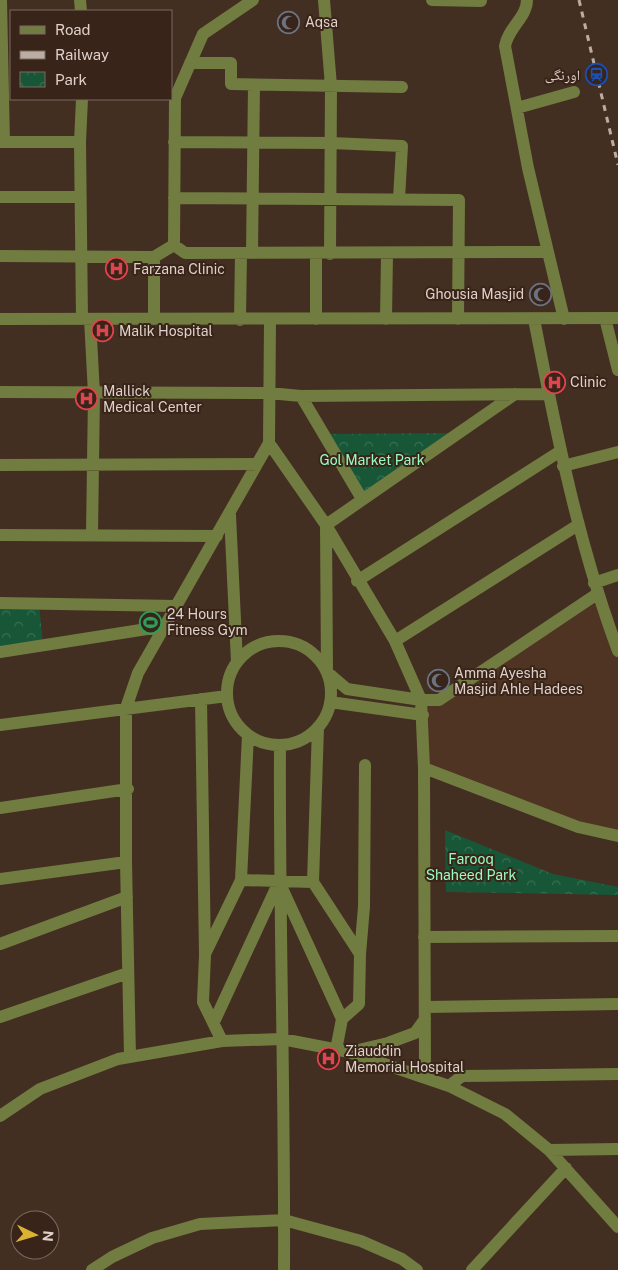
<svg xmlns="http://www.w3.org/2000/svg" width="618" height="1270" font-family="'Public Sans','Noto Naskh Arabic',sans-serif">
<style>
.built{fill:#4f3424}
.park{fill:url(#park-crowns)}
.lines{fill:none;stroke-linecap:round;stroke-linejoin:round}
.minor{stroke:#717c40;stroke-width:12}
.rail{stroke:#bcada4;stroke-width:3;stroke-dasharray:6 6;stroke-linecap:butt}
.labels{text-anchor:middle;stroke-width:4;stroke-linejoin:round;paint-order:stroke}
.poi-label{font-size:14px;fill:#dfd1ca;stroke:#392419;text-anchor:start}
.park-label{font-size:14px;fill:#98fcc2;stroke:#392419}
</style>
<defs>
<pattern id="park-crowns" width="20" height="18" patternUnits="userSpaceOnUse" patternTransform="scale(1.25)"><rect width="20" height="18" fill="#175737"/><path d="M2 6a3 3 0 1 1 6 0M12 15a3 3 0 1 1 6 0" fill="none" stroke="#386e53"/></pattern>
</defs>
<rect width="100%" height="100%" fill="#432e22"/>
<!-- built -->
<path class="built" d="M 597,594 L 618,651 L 618,836 L 424,768 L 421,700 L 439,700 Z"/>
<!-- park -->
<path class="park" d="M 459,433 L 362,499 L 324,434 Z
M 0,603 L 39,604 L 43,645 L 0,652 Z
M 445,830 L 553,874 L 618,887 L 618,895 L 446,892 Z"/>
<g class="lines">
<!-- minor -->
<path class="minor" d="M 1,0 L 4,142
M 80,0 L 81,11
M 324,0 L 331,86 L 330,254
M 432,0 L 481,1
M 527,0 C 527,17 508,28 505,46 L 528,168 L 564,319
M 190,63 L 231,63 L 231,84 L 402,87
M 517,108 L 574,92
M 0,142 L 80,142
M 174,142 L 331,143 L 402,146 L 399,199
M 0,197 L 80,197
M 174,198 L 459,200 L 458,319
M 174,245 L 185,253 L 548,252
M 252,253 L 254,85
M 0,256 L 154,257
M 605,318 L 618,370
M 0,319 L 618,318
M 82,319 L 80,142 L 82,99
M 90,319 L 94,394 L 92,534
M 154,319 L 154,257 L 174,245 L 175,98 L 203,34 L 253,0
M 316,319 L 316,253
M 386,319 L 387,254
M 534,319 C 556,432 578,543 618,651
M 240,320 L 241,253
M 0,392 L 269,393 L 301,396 L 548,394
M 515,394 L 326,525 L 327,672 L 347,689 L 421,700 L 439,700 L 597,594
M 301,396 L 362,499
M 269,443 L 326,525 L 395,641 L 421,700 L 424,768 L 425,1078
M 0,465 L 257,464
M 563,466 L 618,452
M 230,515 L 237,662
M 0,535 L 217,536
M 357,581 L 559,452
M 594,583 L 618,575
M 0,603 L 177,606
M 395,641 L 578,525
M227 693a52 52 0 1 1 104 0a52 52 0 1 1-104 0Z
M 0,652 L 166,626
M 201,699 L 205,955 L 203,1002 L 222,1041
M 330,702 L 423,715
M 0,725 L 227,696
M 318,727 L 313,882 L 360,954
M 280,745 C 279,920 285,1095 284,1270
M 424,768 L 578,827 L 618,836
M 0,808 L 128,789
M 0,879 L 126,862
M 241,880 L 313,882
M 281,886 L 342,1019
M 424,937 L 618,936
M 0,944 L 127,897
M 206,952 L 241,880 L 248,735
M 425,1007 L 618,1004
M 0,1017 L 128,973
M 214,1022 L 277,886
M 336,1050 L 342,1019 L 359,1004 L 360,954 L 364,907 L 365,765
M 350,1052 L 388,1043 L 415,1033 L 425,1019
M 130,1057 L 126,862 L 126,708 L 138,673 L 269,443 L 270,320
M 449,1086 L 462,1076 L 618,1074
M 0,1116 L 40,1089 L 118,1059 L 222,1041 L 282,1039 L 349,1052 L 449,1086 L 505,1114 L 549,1150 L 618,1227
M 549,1150 L 618,1149
M 92,1270 L 112,1257 L 152,1238 L 200,1224 L 284,1220 L 361,1241 L 402,1259 L 417,1270
M 472,1270 L 566,1168"/>
<!-- rail -->
<path class="rail" d="M 579,0 L 618,165"/>
</g>
<!-- icons -->
<defs>
<symbol id="mosque-ring" viewBox="-11 -11 22 22"><circle r="9.5" fill="#392419" stroke="#6b7280" stroke-width="1.5"/><path d="M3.5-4.9A6 6 0 1 0 3.5 4.9A5 5 0 1 1 3.5-4.9Z" fill="#6b7280"/></symbol>
<symbol id="station-ring" viewBox="-11 -11 22 22"><circle r="9.5" fill="#392419" stroke="#1a4fb4" stroke-width="1.5"/><path d="M-3-6H3Q5-6 5-4V2Q5 4 3 4L4.5 6H3L1.5 4h-3L-3 6H-4.5L-3 4Q-5 4-5 2V-4Q-5-6-3-6ZM-3.5-4v3h7v-3ZM-3.5 1v1.5H-2V1ZM2 1v1.5H3.5V1Z" fill="#1a4fb4"/></symbol>
<symbol id="hospital-ring" viewBox="-11 -11 22 22"><circle r="9.5" fill="#392419" stroke="#e0444e" stroke-width="1.5"/><path d="M-5-5h3v3.5h4V-5h3V5h-3V1.5h-4V5h-3Z" fill="#e0444e"/></symbol>
<symbol id="stadium-ring" viewBox="-11 -11 22 22"><circle r="9.5" fill="#392419" stroke="#2e9e5b" stroke-width="1.5"/><path d="M0-5a6.5 5 0 1 0 0 10a6.5 5 0 1 0 0-10ZM-3.5-1.8h7v3.6h-7Z" fill="#2e9e5b"/></symbol>
</defs>
<g fill-rule="evenodd">
<use href="#mosque-ring" x="276" y="10" width="25" height="25"/>
<use href="#station-ring" x="584" y="62" width="25" height="25"/>
<use href="#hospital-ring" x="104" y="256" width="25" height="25"/>
<use href="#mosque-ring" x="528" y="282" width="25" height="25"/>
<use href="#hospital-ring" x="90" y="318" width="25" height="25"/>
<use href="#hospital-ring" x="542" y="370" width="25" height="25"/>
<use href="#hospital-ring" x="74" y="386" width="25" height="25"/>
<use href="#stadium-ring" x="138" y="610" width="25" height="25"/>
<use href="#mosque-ring" x="426" y="668" width="25" height="25"/>
<use href="#hospital-ring" x="316" y="1046" width="25" height="25"/>
</g>
<g class="labels">
<!-- poi labels -->
<g class="poi-label">
<text x="305" y="27">Aqsa</text>
<text x="580" y="80" text-anchor="end">اورنگی</text>
<text x="133" y="274">Farzana Clinic</text>
<text x="524" y="299" text-anchor="end">Ghousia Masjid</text>
<text x="119" y="336">Malik Hospital</text>
<text x="570" y="387">Clinic</text>
<text x="103" y="396">Mallick<tspan x="103" dy="16">Medical Center</tspan></text>
<text x="167" y="619">24 Hours<tspan x="167" dy="16">Fitness Gym</tspan></text>
<text x="454" y="678">Amma Ayesha<tspan x="454" dy="16">Masjid Ahle Hadees</tspan></text>
<text x="345" y="1056">Ziauddin<tspan x="345" dy="16">Memorial Hospital</tspan></text>
</g>
<!-- park labels -->
<g class="park-label">
<text x="372" y="465">Gol Market Park</text>
<text x="471" y="864">Farooq<tspan x="471" dy="16">Shaheed Park</tspan></text>
</g>
</g>
<!-- legend -->
<rect x="10" y="10" width="162" height="90" fill="#392419" stroke="#7b6960"/>
<rect x="20" y="26" width="25" height="8" fill="#717c40" stroke="#7b6960"/>
<text x="55" y="35" font-size="15" fill="#dfd1ca">Road</text>
<rect x="20" y="51" width="25" height="8" fill="#bcada4" stroke="#7b6960"/>
<text x="55" y="60" font-size="15" fill="#dfd1ca">Railway</text>
<rect x="20" y="72" width="25" height="15" fill="url(#park-crowns)" stroke="#7b6960"/>
<text x="55" y="85" font-size="15" fill="#dfd1ca">Park</text>
<!-- north arrow -->
<g transform="translate(35 1235) rotate(95)"><circle r="24" fill="#392419" stroke="#7b6960"/>
<path d="M0-4L9 19L0 12L-9 19Z" fill="#dcb233"/>
<text y="-8" font-size="14" font-weight="bold" text-anchor="middle" fill="#dfd1ca">N</text>
</g>
</svg>
